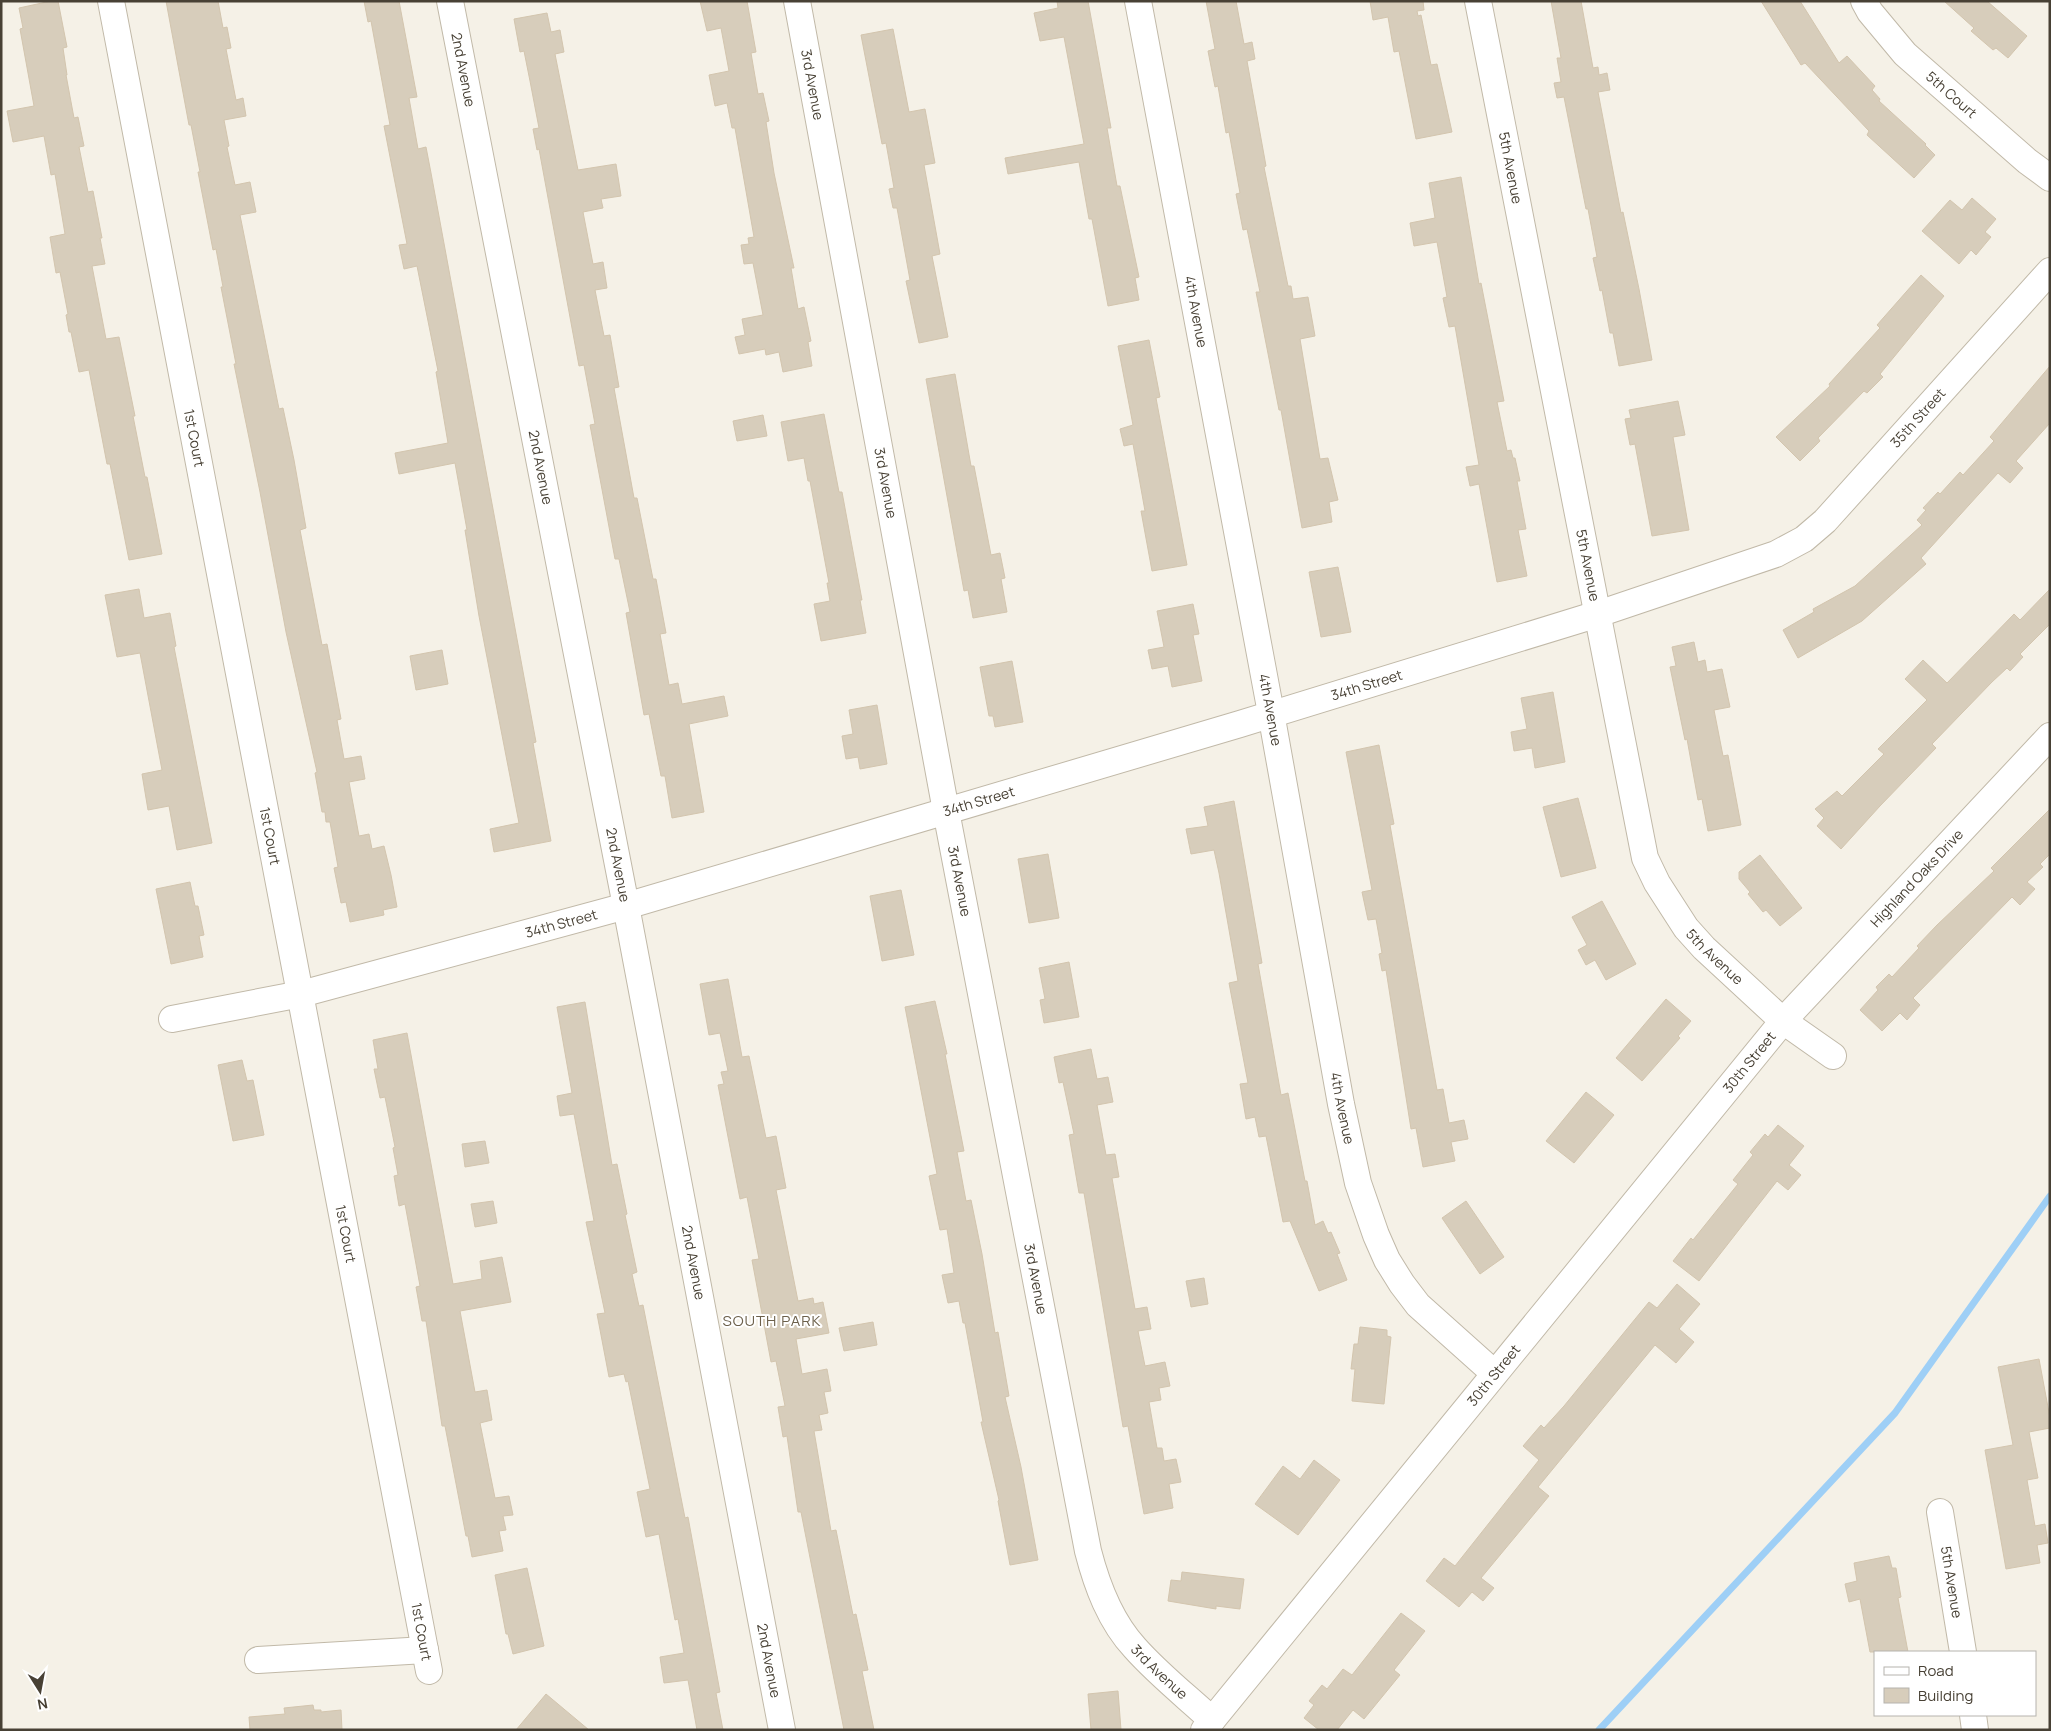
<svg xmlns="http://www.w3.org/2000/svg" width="2051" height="1731" font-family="Manrope,sans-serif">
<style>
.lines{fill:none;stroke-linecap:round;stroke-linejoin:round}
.stream{stroke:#9ecff6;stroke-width:7}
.building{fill:#d7cdbb;stroke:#d3c5ae}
.minor-casing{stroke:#c1b9a8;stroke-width:28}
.minor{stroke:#fff;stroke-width:26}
.labels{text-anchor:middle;stroke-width:4;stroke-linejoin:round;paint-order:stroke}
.street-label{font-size:14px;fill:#484135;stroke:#fff}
.neighbourhood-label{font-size:15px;letter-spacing:1px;fill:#6c604b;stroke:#fff}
</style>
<rect width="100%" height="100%" fill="#f5f1e7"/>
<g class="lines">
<!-- stream -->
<path class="stream" d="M 1599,1730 L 1895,1413 L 2050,1196"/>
</g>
<!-- building -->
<path class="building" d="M 51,1 L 58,1 L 67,47 L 63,48 L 67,75 L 66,75 L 74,118 L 78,117 L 84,146 L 79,147 L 88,192 L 93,191 L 102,238 L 100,238 L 105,264 L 92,266 L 106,339 L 119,337 L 135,416 L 133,416 L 145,477 L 147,477 L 162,554 L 129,560 L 110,464 L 107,464 L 89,370 L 79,372 L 71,332 L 69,332 L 66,315 L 68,314 L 60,272 L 56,273 L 50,237 L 65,234 L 55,174 L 51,175 L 44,136 L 13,142 L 7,111 L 34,106 L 20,29 L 23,28 L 19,8 Z
M 166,1 L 218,1 L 223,28 L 227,27 L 231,48 L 226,49 L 236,100 L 243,98 L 246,116 L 224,120 L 229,146 L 227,147 L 235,185 L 250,182 L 256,212 L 240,215 L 279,409 L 283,408 L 294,460 L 306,528 L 300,530 L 322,645 L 327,644 L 341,719 L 337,720 L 344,759 L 361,756 L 365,779 L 349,782 L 359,836 L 369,834 L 372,849 L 384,846 L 391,875 L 397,907 L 383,910 L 384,915 L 350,922 L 346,902 L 341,903 L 334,868 L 338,867 L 330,822 L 326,822 L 325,812 L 322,812 L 315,773 L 317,772 L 286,632 L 260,492 L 234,364 L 236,364 L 221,287 L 223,287 L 216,249 L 213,250 L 198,172 L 200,172 L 191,125 L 189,125 Z
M 364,1 L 399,1 L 417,97 L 409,98 L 418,149 L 426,147 L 431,173 L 536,742 L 533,743 L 551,841 L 494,852 L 490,829 L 519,823 L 479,616 L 465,530 L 467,530 L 455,463 L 399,474 L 395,453 L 448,443 L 436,372 L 438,371 L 417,266 L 404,269 L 399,245 L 407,244 L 384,126 L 390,125 L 371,21 L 368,22 Z
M 700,1 L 747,1 L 756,52 L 751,53 L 758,94 L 763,93 L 769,121 L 766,122 L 774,173 L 794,268 L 791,268 L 798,309 L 804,307 L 811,341 L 808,342 L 812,366 L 783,372 L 779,352 L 766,355 L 765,349 L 739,354 L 735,337 L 745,335 L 742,319 L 763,315 L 753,263 L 744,264 L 741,245 L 749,244 L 748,238 L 754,237 L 735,128 L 732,128 L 727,103 L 715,106 L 709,75 L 729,71 L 721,28 L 707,31 Z
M 1057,1 L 1088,1 L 1111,128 L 1107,128 L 1117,186 L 1120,186 L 1139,277 L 1135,278 L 1139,300 L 1108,306 L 1092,219 L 1089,219 L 1079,162 L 1008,174 L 1005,158 L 1084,144 L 1064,37 L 1040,41 L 1034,13 L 1058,8 Z
M 1206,1 L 1236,1 L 1244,44 L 1252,42 L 1255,59 L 1247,61 L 1266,166 L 1264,167 L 1288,286 L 1291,286 L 1293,299 L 1308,297 L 1315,336 L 1300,339 L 1320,459 L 1328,458 L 1338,500 L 1329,502 L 1332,522 L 1302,528 L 1281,410 L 1279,410 L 1256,292 L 1260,292 L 1247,229 L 1243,230 L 1236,194 L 1240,193 L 1229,132 L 1226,133 L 1218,86 L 1215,87 L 1208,51 L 1215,49 Z
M 1370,1 L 1423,1 L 1424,10 L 1417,11 L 1418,16 L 1421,15 L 1431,65 L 1437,64 L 1452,132 L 1416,139 L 1399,51 L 1394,52 L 1388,17 L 1373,20 Z
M 1551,1 L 1581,1 L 1593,68 L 1598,67 L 1599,75 L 1607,73 L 1610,90 L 1598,92 L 1621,213 L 1623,212 L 1639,289 L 1652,360 L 1619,366 L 1613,333 L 1610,333 L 1602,290 L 1600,291 L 1593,258 L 1597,257 L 1588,209 L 1586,209 L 1564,97 L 1557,98 L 1554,83 L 1561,82 L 1557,58 L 1561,58 Z
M 1761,1 L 1800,1 L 1839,63 L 1847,56 L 1875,86 L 1872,90 L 1880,99 L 1879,101 L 1926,144 L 1925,145 L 1935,155 L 1914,178 L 1867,135 L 1869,131 L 1805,63 L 1801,65 Z
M 1944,1 L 1987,1 L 2027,36 L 2008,58 L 1996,48 L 1993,50 L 1971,31 L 1974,28 Z
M 547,13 L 551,32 L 560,30 L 564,52 L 555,54 L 578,170 L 616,164 L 621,196 L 601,199 L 603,208 L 583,212 L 593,264 L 603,262 L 607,288 L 595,290 L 604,336 L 610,335 L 619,387 L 614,388 L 634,498 L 637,498 L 653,579 L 656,579 L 666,633 L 660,634 L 669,685 L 678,683 L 682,704 L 724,696 L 728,716 L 689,724 L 704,812 L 672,818 L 665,776 L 661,776 L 649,714 L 644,715 L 626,613 L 630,612 L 619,559 L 615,559 L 590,425 L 595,424 L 584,365 L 579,366 L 539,149 L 537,150 L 533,129 L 539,128 L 530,81 L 524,51 L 520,52 L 514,19 Z
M 893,29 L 909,112 L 925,109 L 935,163 L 924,165 L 940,254 L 932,256 L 948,337 L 919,343 L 906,281 L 910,280 L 897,208 L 893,208 L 889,189 L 894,188 L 886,143 L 882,144 L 861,35 Z
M 1461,177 L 1479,284 L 1481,283 L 1504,401 L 1497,402 L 1507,451 L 1511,450 L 1513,458 L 1515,458 L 1520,481 L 1517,481 L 1526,529 L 1518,530 L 1527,576 L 1497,582 L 1479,484 L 1470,486 L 1466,467 L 1479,465 L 1455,326 L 1449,327 L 1443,298 L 1447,297 L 1437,242 L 1414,246 L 1410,223 L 1435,218 L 1429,183 Z
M 1972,198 L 1996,219 L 1985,232 L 1991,237 L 1976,255 L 1971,250 L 1959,264 L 1922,231 L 1950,200 L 1962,210 Z
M 1921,275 L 1944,296 L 1880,374 L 1883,377 L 1867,393 L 1864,391 L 1818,438 L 1820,441 L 1800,461 L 1776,437 L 1830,386 L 1829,384 L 1880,328 L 1877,325 Z
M 1149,340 L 1160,397 L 1156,398 L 1187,565 L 1152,571 L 1141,511 L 1145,511 L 1133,444 L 1124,446 L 1120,429 L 1133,425 L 1118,346 Z
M 2050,366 L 2050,423 L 2016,461 L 2023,468 L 2010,483 L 1998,473 L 1921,558 L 1926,564 L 1862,621 L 1798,658 L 1783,630 L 1814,612 L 1813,609 L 1855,586 L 1922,525 L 1917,520 L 1926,510 L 1923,508 L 1938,492 L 1940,494 L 1960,472 L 1963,475 L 1994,441 L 1990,437 Z
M 955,374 L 971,466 L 974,466 L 991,555 L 1000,553 L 1005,578 L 1001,579 L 1007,612 L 973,618 L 968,590 L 964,591 L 926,379 Z
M 1678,401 L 1685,435 L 1673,437 L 1689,530 L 1652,536 L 1635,444 L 1630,445 L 1625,419 L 1631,418 L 1629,410 Z
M 824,414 L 839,492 L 842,492 L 862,600 L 860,600 L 866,633 L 821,641 L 814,604 L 830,601 L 827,583 L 829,583 L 810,481 L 808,481 L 804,458 L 788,461 L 781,422 Z
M 763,415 L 767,436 L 737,441 L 733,421 Z
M 1338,567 L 1351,632 L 1321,637 L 1309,572 Z
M 139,589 L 144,618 L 170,613 L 176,646 L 174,647 L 212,843 L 177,850 L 169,806 L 148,810 L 142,774 L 162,770 L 140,653 L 117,657 L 105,595 Z
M 2050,589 L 2050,624 L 2020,654 L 2023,657 L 2010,671 L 2007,668 L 1992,682 L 1932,744 L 1936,748 L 1880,806 L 1841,849 L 1817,826 L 1824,818 L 1815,809 L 1837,791 L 1842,796 L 1884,754 L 1878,749 L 1927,700 L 1905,679 L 1923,660 L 1947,683 L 2014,614 L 2020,620 Z
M 1193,604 L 1199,634 L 1193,635 L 1202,681 L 1172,687 L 1168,666 L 1152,669 L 1148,650 L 1164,647 L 1157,611 Z
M 1694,642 L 1698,662 L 1705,660 L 1707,672 L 1722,669 L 1730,707 L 1714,710 L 1723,756 L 1728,755 L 1741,825 L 1708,831 L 1702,799 L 1698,800 L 1687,739 L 1685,740 L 1670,667 L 1676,666 L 1672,647 Z
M 442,650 L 448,684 L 416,690 L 410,656 Z
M 1012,661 L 1023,722 L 995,727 L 993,716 L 989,716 L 980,667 Z
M 1553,692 L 1565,762 L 1535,768 L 1532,748 L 1514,751 L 1511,732 L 1527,729 L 1521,698 Z
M 877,705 L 887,764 L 860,769 L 858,757 L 846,759 L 842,736 L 853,734 L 849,710 Z
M 1379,745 L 1394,824 L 1390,825 L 1437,1090 L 1443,1089 L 1449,1123 L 1464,1120 L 1468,1139 L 1451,1142 L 1455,1161 L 1423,1167 L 1416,1128 L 1411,1129 L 1386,970 L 1382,971 L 1379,954 L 1382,953 L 1376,919 L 1368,920 L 1362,892 L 1372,890 L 1346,752 Z
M 1578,798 L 1596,868 L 1561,877 L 1543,807 Z
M 1234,801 L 1262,963 L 1258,964 L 1281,1095 L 1288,1093 L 1305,1181 L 1307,1181 L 1315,1225 L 1323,1221 L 1328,1233 L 1331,1232 L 1340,1253 L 1337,1254 L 1347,1280 L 1319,1291 L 1290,1221 L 1283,1222 L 1266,1136 L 1259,1137 L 1255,1117 L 1246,1119 L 1240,1084 L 1248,1083 L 1229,983 L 1238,981 L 1219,873 L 1214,850 L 1191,854 L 1186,829 L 1208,826 L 1204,807 Z
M 2050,809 L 2050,854 L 2040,864 L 2043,867 L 2027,882 L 2035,889 L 2020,905 L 2012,897 L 1913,998 L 1920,1005 L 1907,1020 L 1900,1013 L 1882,1031 L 1860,1010 L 1878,990 L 1876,987 L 1889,974 L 1892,977 L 1919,948 L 1917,946 L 1937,925 L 1994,871 L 1991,868 Z
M 1048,854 L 1059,918 L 1029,923 L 1018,859 Z
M 1760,855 L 1802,908 L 1780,926 L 1766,910 L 1763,912 L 1748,894 L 1750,892 L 1739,879 L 1739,872 Z
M 190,882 L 195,906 L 198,906 L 204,935 L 199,936 L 203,957 L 171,964 L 156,889 Z
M 901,890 L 914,955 L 882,961 L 870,896 Z
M 1602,901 L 1636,964 L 1606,980 L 1595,960 L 1586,965 L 1578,950 L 1587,945 L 1572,917 Z
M 1069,962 L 1079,1017 L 1044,1023 L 1040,1000 L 1045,999 L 1039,968 Z
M 728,979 L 742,1057 L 749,1056 L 766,1138 L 776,1136 L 786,1188 L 776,1190 L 798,1301 L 813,1298 L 814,1304 L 823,1302 L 829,1333 L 796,1339 L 802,1374 L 827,1369 L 831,1391 L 824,1392 L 828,1413 L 819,1415 L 822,1430 L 814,1431 L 831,1531 L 836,1530 L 853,1615 L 856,1614 L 868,1670 L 862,1671 L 874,1730 L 844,1730 L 801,1512 L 798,1512 L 787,1436 L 783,1437 L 778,1407 L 785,1406 L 776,1361 L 771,1362 L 752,1260 L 759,1259 L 747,1197 L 740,1199 L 718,1085 L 724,1084 L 721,1072 L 728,1071 L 720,1033 L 709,1035 L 700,984 Z
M 1666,999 L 1691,1021 L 1678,1036 L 1680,1038 L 1642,1081 L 1616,1058 Z
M 935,1001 L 947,1054 L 945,1054 L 964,1151 L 957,1152 L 966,1201 L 971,1200 L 982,1254 L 995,1333 L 998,1332 L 1009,1396 L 1005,1397 L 1021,1467 L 1038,1560 L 1010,1565 L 998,1501 L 999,1500 L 981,1422 L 983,1422 L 965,1323 L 963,1323 L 959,1301 L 948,1303 L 942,1275 L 954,1273 L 947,1229 L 940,1230 L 929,1176 L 937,1174 L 905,1007 Z
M 585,1002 L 612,1165 L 617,1164 L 627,1214 L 625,1215 L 637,1272 L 632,1274 L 639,1306 L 643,1305 L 685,1518 L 688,1517 L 720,1692 L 716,1693 L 723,1730 L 697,1730 L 688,1680 L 664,1683 L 660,1657 L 684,1653 L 678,1619 L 675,1620 L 659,1534 L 646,1537 L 637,1492 L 650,1489 L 628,1381 L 626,1382 L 624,1374 L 609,1377 L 597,1314 L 605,1313 L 586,1222 L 594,1221 L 574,1114 L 560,1116 L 557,1096 L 572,1093 L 557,1007 Z
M 407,1033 L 453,1284 L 482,1279 L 480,1261 L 502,1257 L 511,1302 L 460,1311 L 475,1392 L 487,1390 L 492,1420 L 480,1423 L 495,1498 L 509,1496 L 513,1515 L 503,1516 L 506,1530 L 499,1531 L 503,1551 L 472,1557 L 468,1536 L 466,1536 L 445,1426 L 442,1426 L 426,1321 L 422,1321 L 416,1287 L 420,1286 L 405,1204 L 399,1206 L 394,1176 L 398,1175 L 393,1148 L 395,1147 L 385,1097 L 380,1098 L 374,1069 L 378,1069 L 373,1040 Z
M 1091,1049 L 1097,1079 L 1108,1077 L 1113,1102 L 1097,1105 L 1106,1155 L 1115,1154 L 1119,1177 L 1112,1178 L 1135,1309 L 1147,1307 L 1151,1329 L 1138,1331 L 1145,1366 L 1165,1362 L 1170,1386 L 1159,1388 L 1161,1400 L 1149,1402 L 1157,1448 L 1162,1448 L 1164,1461 L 1176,1459 L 1181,1482 L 1169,1484 L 1173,1508 L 1144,1514 L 1128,1426 L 1123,1427 L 1084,1193 L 1079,1193 L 1069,1135 L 1074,1134 L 1063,1082 L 1059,1083 L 1054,1057 Z
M 242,1060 L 247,1081 L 253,1080 L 264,1135 L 233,1141 L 218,1065 Z
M 1586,1092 L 1614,1115 L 1574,1163 L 1546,1141 Z
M 1778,1125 L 1804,1146 L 1789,1165 L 1801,1175 L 1788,1190 L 1777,1181 L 1699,1281 L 1673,1261 L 1691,1238 L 1693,1240 L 1738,1184 L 1733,1180 L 1753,1155 L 1750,1152 L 1765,1134 L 1768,1137 Z
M 485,1141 L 489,1163 L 465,1167 L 462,1144 Z
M 493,1201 L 497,1223 L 475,1227 L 471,1204 Z
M 1466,1201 L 1504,1257 L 1480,1274 L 1442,1218 Z
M 1204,1278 L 1208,1304 L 1191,1307 L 1186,1281 Z
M 1677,1284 L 1700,1304 L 1679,1329 L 1694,1342 L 1676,1363 L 1655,1345 L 1538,1487 L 1549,1496 L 1481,1578 L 1494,1588 L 1483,1601 L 1472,1592 L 1459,1607 L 1426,1581 L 1444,1558 L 1455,1566 L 1539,1460 L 1523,1446 L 1541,1425 L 1544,1428 L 1564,1406 L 1649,1302 L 1657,1308 Z
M 873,1322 L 877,1345 L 844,1351 L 839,1328 Z
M 1360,1327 L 1387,1330 L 1387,1336 L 1391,1337 L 1384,1404 L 1352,1401 L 1355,1369 L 1351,1369 L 1354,1344 L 1358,1344 Z
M 2039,1359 L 2050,1418 L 2050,1428 L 2029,1432 L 2038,1478 L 2027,1480 L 2035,1526 L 2045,1524 L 2048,1543 L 2037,1545 L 2040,1563 L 2006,1569 L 1985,1450 L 2013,1445 L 1998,1367 Z
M 1314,1460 L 1340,1480 L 1298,1535 L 1255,1504 L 1283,1466 L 1300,1479 Z
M 1889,1556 L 1892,1568 L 1896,1568 L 1901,1597 L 1898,1598 L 1908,1652 L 1870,1652 L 1860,1599 L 1849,1602 L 1845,1584 L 1857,1581 L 1854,1563 Z
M 527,1568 L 544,1646 L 513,1654 L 508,1634 L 506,1634 L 495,1575 Z
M 1182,1572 L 1244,1579 L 1240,1609 L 1216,1606 L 1216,1609 L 1168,1601 L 1171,1580 L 1181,1581 Z
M 1401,1613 L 1425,1631 L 1394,1670 L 1400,1675 L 1364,1719 L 1353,1710 L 1337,1730 L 1319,1730 L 1304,1718 L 1314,1705 L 1309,1701 L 1322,1685 L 1327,1689 L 1343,1669 L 1352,1675 Z
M 1118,1691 L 1121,1730 L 1091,1730 L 1088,1694 Z
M 546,1694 L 589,1730 L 516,1730 Z
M 313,1705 L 314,1710 L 321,1710 L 321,1712 L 341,1710 L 342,1730 L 250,1730 L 249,1717 L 285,1714 L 284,1708 Z"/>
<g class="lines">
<defs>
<g id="minor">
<path id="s1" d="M 111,1 L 429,1671"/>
<path id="s2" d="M 450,1 L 626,906 L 782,1730"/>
<path id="s3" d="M 797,1 L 946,811 L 1088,1551 C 1097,1586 1110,1621 1135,1648 C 1158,1674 1186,1696 1212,1720"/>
<path id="s4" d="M 1138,1 L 1271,713 L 1341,1104 L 1358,1183 L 1376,1235 L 1387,1260 L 1402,1284 L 1418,1305 L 1494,1373"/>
<path id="s5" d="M 1478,1 L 1645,858 L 1657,883 L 1686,928 L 1704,948 L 1783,1021 L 1833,1056"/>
<path id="s6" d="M 1864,1 L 1870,12 L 1905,54 L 2027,161 L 2050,178"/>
<path id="s7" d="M 172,1019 L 301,994 L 626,906 L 1240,724 L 1598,614 L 1776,554 L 1804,539 L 1825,521 L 2050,271"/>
<path id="s8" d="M 1940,1512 L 1963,1652"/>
<path d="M 258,1660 L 425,1650"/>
<path d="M 1973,1715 L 1975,1730"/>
<path id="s9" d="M 1204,1730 L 1783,1021 L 2050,736"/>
</g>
</defs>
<!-- minor casing -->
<use href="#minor" class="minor-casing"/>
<!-- minor -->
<use href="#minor" class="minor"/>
</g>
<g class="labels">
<!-- street labels -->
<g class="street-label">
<text dy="5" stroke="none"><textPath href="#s2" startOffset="70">2nd Avenue</textPath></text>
<text dy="5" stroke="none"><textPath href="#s3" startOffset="85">3rd Avenue</textPath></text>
<text dy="5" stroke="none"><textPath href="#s6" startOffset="129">5th Court</textPath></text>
<text dy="5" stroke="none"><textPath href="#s5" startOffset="170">5th Avenue</textPath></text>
<text dy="5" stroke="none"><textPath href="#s4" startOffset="316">4th Avenue</textPath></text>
<text dy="5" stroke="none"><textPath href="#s7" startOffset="1869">35th Street</textPath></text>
<text dy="5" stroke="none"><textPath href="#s1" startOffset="445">1st Court</textPath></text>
<text dy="5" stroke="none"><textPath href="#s2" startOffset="475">2nd Avenue</textPath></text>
<text dy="5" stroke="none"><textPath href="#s3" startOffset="490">3rd Avenue</textPath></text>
<text dy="5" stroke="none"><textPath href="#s5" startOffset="575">5th Avenue</textPath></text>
<text dy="5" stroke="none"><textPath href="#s7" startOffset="1241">34th Street</textPath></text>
<text dy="5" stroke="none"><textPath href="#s4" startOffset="721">4th Avenue</textPath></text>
<text dy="5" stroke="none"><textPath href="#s7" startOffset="836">34th Street</textPath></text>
<text dy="5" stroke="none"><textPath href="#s1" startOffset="850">1st Court</textPath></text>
<text dy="5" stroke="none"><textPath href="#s2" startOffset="880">2nd Avenue</textPath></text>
<text dy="5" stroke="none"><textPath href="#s9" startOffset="1111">Highland Oaks Drive</textPath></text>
<text dy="5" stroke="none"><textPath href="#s3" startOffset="895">3rd Avenue</textPath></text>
<text dy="5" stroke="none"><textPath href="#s7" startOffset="401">34th Street</textPath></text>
<text dy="5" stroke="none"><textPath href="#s5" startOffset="995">5th Avenue</textPath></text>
<text dy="5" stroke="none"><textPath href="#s9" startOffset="862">30th Street</textPath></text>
<text dy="5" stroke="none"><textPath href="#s4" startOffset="1126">4th Avenue</textPath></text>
<text dy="5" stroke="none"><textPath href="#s1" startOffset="1255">1st Court</textPath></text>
<text dy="5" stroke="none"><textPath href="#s2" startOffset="1285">2nd Avenue</textPath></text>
<text dy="5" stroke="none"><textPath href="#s3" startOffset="1300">3rd Avenue</textPath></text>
<text dy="5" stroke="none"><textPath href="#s9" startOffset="458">30th Street</textPath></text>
<text dy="5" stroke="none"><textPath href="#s8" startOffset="71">5th Avenue</textPath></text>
<text dy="5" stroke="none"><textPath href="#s1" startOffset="1660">1st Court</textPath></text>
<text dy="5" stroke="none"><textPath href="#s2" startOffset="1690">2nd Avenue</textPath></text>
<text dy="5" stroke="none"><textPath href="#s3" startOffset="1720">3rd Avenue</textPath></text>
</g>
<!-- neighbourhood labels -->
<g class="neighbourhood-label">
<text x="772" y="1326">SOUTH PARK</text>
</g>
</g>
<!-- border -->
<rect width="2051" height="1731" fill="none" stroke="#484135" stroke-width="5"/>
<!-- legend -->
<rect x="1874" y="1651" width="162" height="65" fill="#ffffff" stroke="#b6b3ae"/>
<rect x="1884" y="1667" width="25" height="8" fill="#ffffff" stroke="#b6b3ae"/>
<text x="1918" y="1676" font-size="15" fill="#484135">Road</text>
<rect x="1884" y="1688" width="25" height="15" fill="#d7cdbb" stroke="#b6b3ae"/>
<text x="1918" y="1701" font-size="15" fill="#484135">Building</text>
<!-- north arrow -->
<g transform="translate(40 1691) rotate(169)" stroke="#ffffff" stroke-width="4" paint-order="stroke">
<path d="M0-4L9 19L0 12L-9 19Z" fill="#484135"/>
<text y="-8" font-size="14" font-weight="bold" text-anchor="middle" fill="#484135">N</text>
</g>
</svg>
